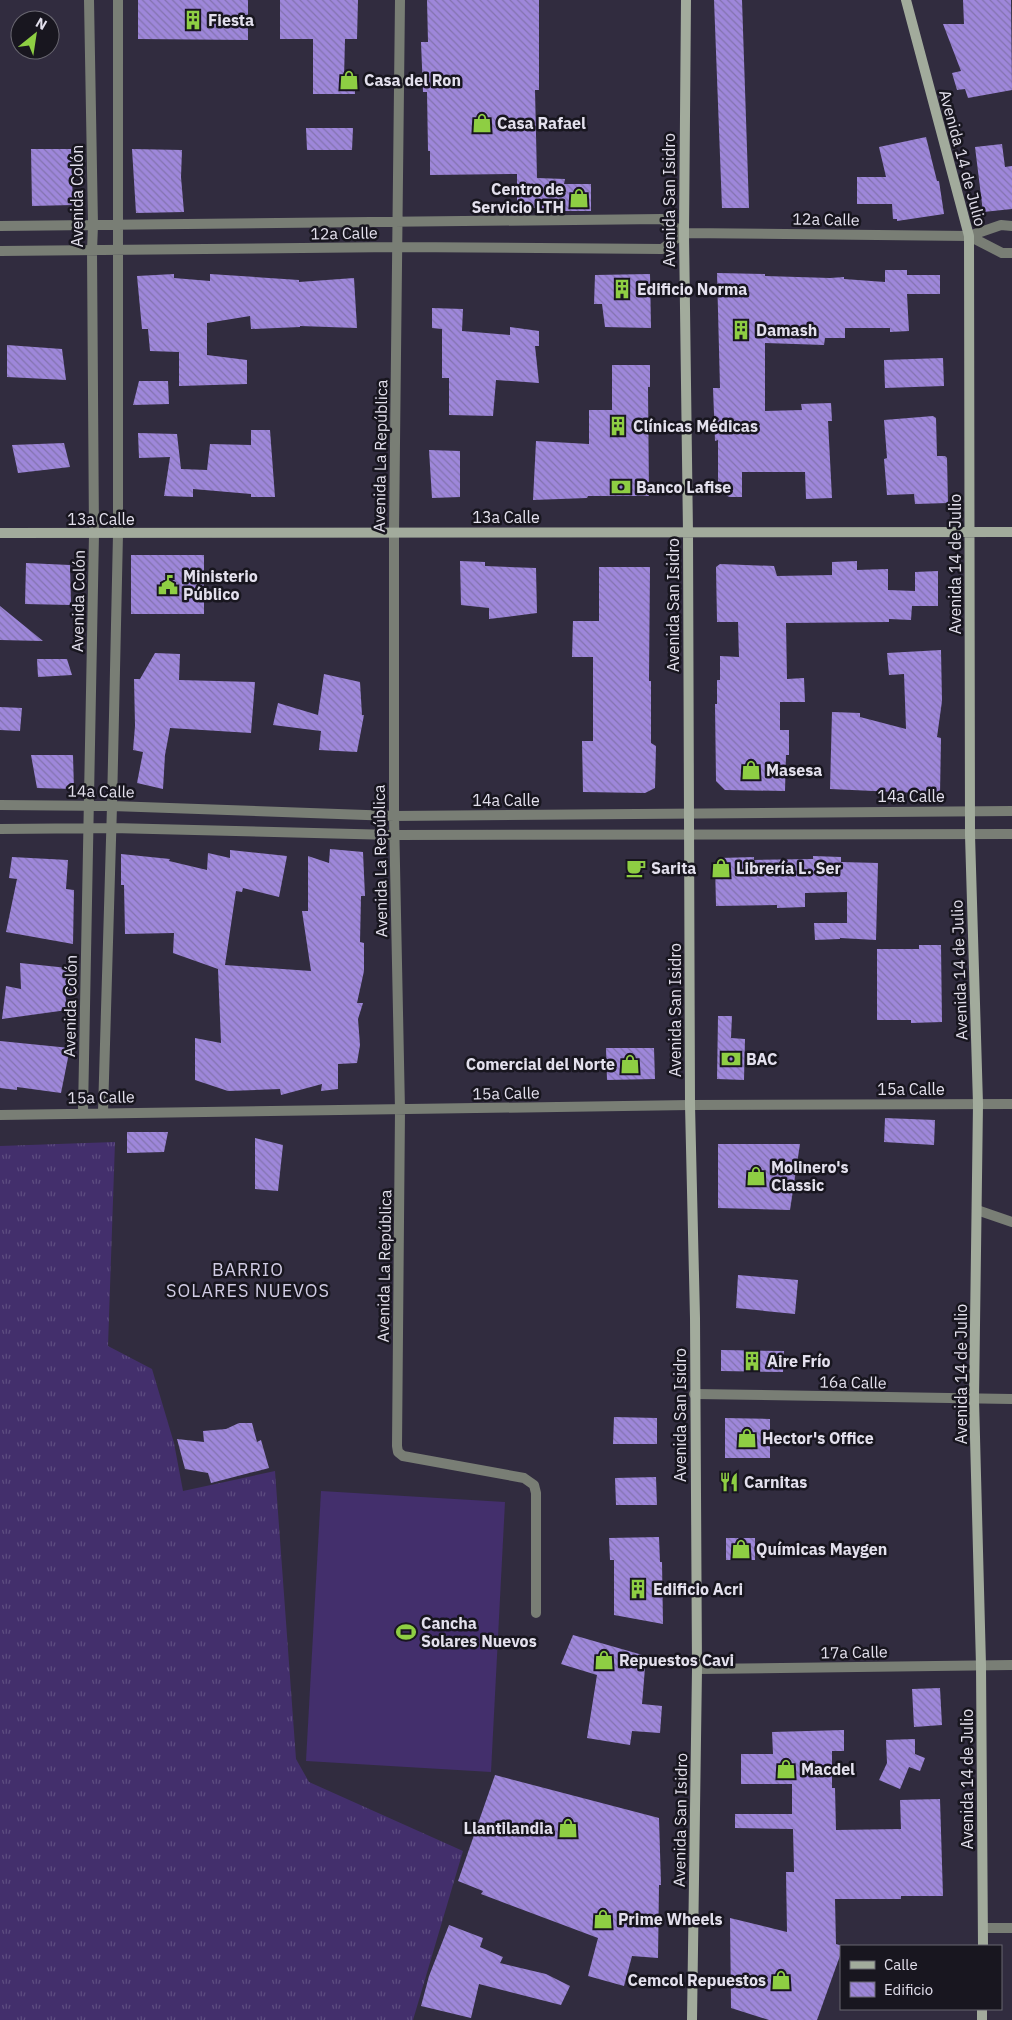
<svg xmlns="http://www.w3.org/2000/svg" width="1012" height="2020" font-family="'IBM Plex Sans',sans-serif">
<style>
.grass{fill:url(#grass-tufts)}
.garden{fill:#432f6c}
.building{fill:url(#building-back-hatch)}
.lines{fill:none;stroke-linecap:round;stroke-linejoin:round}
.street{stroke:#797e75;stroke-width:10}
.secondary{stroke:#a2ab9c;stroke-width:10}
.labels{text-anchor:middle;stroke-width:5;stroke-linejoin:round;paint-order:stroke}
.poi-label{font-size:16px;font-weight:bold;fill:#e3e0ed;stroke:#18161f;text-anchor:start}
.street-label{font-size:16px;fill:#e3e0ed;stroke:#18161f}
.neighbourhood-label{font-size:18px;letter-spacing:1px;fill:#d1cce4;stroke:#18161f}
</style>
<defs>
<pattern id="grass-tufts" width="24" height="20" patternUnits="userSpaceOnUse" patternTransform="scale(1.25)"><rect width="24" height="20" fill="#432f6c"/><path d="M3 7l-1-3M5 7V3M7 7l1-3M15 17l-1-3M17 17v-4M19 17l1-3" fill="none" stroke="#5e4d81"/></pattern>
<pattern id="building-back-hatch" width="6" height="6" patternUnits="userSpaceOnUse" patternTransform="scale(1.25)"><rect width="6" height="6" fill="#9e87da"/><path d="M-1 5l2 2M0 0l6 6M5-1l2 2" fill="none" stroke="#8373ae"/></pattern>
</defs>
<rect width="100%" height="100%" fill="#312c3f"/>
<!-- grass -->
<path class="grass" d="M 115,1142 L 108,1346 L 152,1369 L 174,1443 L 183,1491 L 275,1471 L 296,1759 L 309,1782 L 463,1851 L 413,2020 L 0,2020 L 0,1146 Z"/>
<!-- garden -->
<path class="garden" d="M 321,1491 L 505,1502 L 491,1772 L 306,1761 Z"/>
<!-- building -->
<path class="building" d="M 138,0 L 248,0 L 248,40 L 138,39 Z
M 280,0 L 358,0 L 357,39 L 345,39 L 344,78 L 355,78 L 355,94 L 313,94 L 313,39 L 280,39 Z
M 427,0 L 539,0 L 539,90 L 535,90 L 537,178 L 565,179 L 564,184 L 591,184 L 591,211 L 539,211 L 540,208 L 517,208 L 517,174 L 430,175 L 430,151 L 428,151 L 427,92 L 423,92 L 421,42 L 428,42 Z
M 714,0 L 742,0 L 749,208 L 722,208 Z
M 963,0 L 1011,0 L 1012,90 L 968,98 L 965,89 L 957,90 L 952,73 L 961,71 L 943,24 L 964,24 Z
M 306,128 L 353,128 L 352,150 L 307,150 Z
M 926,137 L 937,181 L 939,181 L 944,214 L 897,221 L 897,219 L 893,219 L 892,204 L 857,204 L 857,177 L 886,177 L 879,147 Z
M 1002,144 L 1005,167 L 1012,166 L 1012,209 L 983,212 L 975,147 Z
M 31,149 L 71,149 L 73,205 L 32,206 Z
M 132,149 L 182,150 L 181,177 L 184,212 L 136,213 Z
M 885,270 L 907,270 L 907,275 L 940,275 L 940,294 L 907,294 L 909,331 L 890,332 L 890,328 L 845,328 L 845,338 L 825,338 L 824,345 L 765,343 L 765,411 L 802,410 L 801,404 L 831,403 L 832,421 L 828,421 L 832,498 L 806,499 L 805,472 L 742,472 L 742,497 L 729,497 L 718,489 L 718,440 L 715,441 L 713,388 L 720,388 L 717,273 L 765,274 L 765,276 L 830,278 L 844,277 L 844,279 L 885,282 Z
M 174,274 L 174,278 L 210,281 L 210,274 L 299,280 L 299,282 L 354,278 L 357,328 L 300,326 L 300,327 L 251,329 L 250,316 L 207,323 L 207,355 L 247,360 L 247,384 L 179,386 L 179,352 L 150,351 L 148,329 L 142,329 L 137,276 Z
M 650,274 L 651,328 L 605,327 L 602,304 L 594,304 L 595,275 Z
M 432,308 L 463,309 L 462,331 L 510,335 L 510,327 L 539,331 L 539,346 L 535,346 L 539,383 L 496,380 L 493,416 L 449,415 L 449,378 L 442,378 L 442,329 L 432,328 Z
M 7,345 L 62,349 L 66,380 L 7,377 Z
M 943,358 L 944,386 L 885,388 L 884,360 Z
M 612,365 L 650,365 L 650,387 L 648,387 L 649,496 L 588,496 L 587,498 L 533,500 L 536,441 L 589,444 L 589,410 L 612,410 Z
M 139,381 L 168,381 L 169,404 L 133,405 Z
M 933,416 L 936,418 L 937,456 L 945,456 L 947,458 L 948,503 L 915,504 L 914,494 L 887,495 L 884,459 L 887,458 L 884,420 Z
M 251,430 L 270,430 L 275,497 L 251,497 L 251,494 L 193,489 L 193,497 L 164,496 L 170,457 L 139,458 L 138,433 L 177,434 L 181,469 L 207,470 L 210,444 L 251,445 Z
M 64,443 L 70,467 L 18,473 L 12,445 Z
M 429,450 L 460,451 L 460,497 L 432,498 Z
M 131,555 L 204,555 L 204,614 L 131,614 Z
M 460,561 L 485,562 L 485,566 L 536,568 L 537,613 L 489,619 L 489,608 L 461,605 Z
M 857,561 L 857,570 L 888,569 L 888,590 L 915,591 L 915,572 L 938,571 L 938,606 L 912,606 L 911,620 L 889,619 L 889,622 L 786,623 L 787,679 L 804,678 L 805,702 L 780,702 L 780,730 L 789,730 L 789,755 L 786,755 L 785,791 L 725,790 L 716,781 L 715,704 L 717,704 L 717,680 L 720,680 L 720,656 L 739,657 L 738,622 L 717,622 L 716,567 L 720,564 L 774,566 L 777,576 L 832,575 L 832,562 Z
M 26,563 L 70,565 L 71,605 L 25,604 Z
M 599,567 L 650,567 L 649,681 L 651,681 L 651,743 L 656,746 L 655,788 L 645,793 L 583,792 L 582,741 L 593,741 L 593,657 L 572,657 L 573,621 L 599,621 Z
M 0,606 L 43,641 L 0,640 Z
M 941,650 L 942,701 L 937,737 L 941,738 L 940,794 L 830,789 L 832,712 L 860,713 L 860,717 L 906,729 L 904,674 L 889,675 L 887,653 Z
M 155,653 L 180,654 L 179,680 L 255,682 L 251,733 L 170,728 L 165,755 L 163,789 L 137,783 L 143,752 L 133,750 L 135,726 L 134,679 L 140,679 Z
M 37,659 L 67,659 L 72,675 L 38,677 Z
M 324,674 L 360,682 L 362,715 L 364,715 L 357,752 L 319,750 L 321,731 L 273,725 L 278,703 L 318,715 Z
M 0,707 L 22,708 L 20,731 L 0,730 Z
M 31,755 L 73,755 L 74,789 L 37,788 Z
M 330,849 L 363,852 L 365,896 L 361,896 L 360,942 L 364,943 L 364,971 L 357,1003 L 363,1003 L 358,1019 L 360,1045 L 357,1063 L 338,1064 L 338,1089 L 321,1091 L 322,1084 L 281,1095 L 280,1089 L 228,1091 L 195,1080 L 195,1038 L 221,1043 L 218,969 L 173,953 L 174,933 L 125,934 L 124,885 L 121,885 L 121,854 L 170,859 L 169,861 L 207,870 L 208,853 L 230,858 L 230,850 L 287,856 L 279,897 L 243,888 L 242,892 L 236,891 L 225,965 L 311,971 L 302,911 L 308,911 L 308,856 L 329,863 Z
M 813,856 L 841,857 L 841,862 L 878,863 L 876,940 L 840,938 L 840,939 L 815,940 L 814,923 L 847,923 L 847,892 L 805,893 L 805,907 L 777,908 L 777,905 L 716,906 L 715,864 L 720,858 L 754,857 L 754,860 L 813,859 Z
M 12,857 L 68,860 L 66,889 L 74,890 L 73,944 L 6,932 L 17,879 L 9,878 Z
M 919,945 L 941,945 L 942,1022 L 911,1023 L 911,1020 L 877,1020 L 877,949 L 919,949 Z
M 20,963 L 68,968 L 72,993 L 65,992 L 67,1010 L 2,1019 L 6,986 L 21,989 Z
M 718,1016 L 732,1016 L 731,1038 L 745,1039 L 744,1080 L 717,1079 Z
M 0,1041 L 70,1048 L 61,1093 L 17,1087 L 17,1090 L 0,1088 Z
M 606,1048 L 654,1048 L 655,1079 L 607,1080 Z
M 885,1118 L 935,1120 L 934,1145 L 884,1142 Z
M 127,1132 L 168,1132 L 164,1152 L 127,1153 Z
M 255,1138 L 283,1145 L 278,1191 L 255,1189 Z
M 718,1144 L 800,1144 L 790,1210 L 718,1208 Z
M 738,1275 L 798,1280 L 795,1314 L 736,1308 Z
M 721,1350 L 784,1351 L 783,1372 L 721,1371 Z
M 614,1417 L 657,1418 L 657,1444 L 613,1444 Z
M 725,1418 L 770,1419 L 770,1458 L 725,1458 Z
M 239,1423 L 252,1423 L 257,1442 L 261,1440 L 269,1468 L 211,1483 L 208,1473 L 185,1469 L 177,1439 L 204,1442 L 203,1431 L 226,1429 Z
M 656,1477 L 657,1505 L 616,1505 L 615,1478 Z
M 659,1537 L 660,1562 L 662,1562 L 663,1624 L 614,1615 L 614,1560 L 610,1560 L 609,1538 Z
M 726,1538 L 755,1538 L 755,1560 L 726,1560 Z
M 573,1635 L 646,1656 L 642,1704 L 662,1706 L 660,1733 L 632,1731 L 630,1745 L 587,1738 L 597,1675 L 561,1664 Z
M 940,1688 L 942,1725 L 914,1727 L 912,1689 Z
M 844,1730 L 844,1751 L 832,1751 L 832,1788 L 835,1788 L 836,1830 L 901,1829 L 900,1800 L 940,1799 L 943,1896 L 901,1896 L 901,1899 L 835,1899 L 836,1944 L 843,1946 L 841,1946 L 841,1953 L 817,2020 L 769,2020 L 731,2008 L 730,1918 L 787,1932 L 786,1872 L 794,1872 L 793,1829 L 735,1828 L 735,1814 L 792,1814 L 792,1784 L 741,1784 L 741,1754 L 773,1754 L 772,1732 Z
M 915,1739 L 915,1754 L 925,1758 L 920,1771 L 909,1767 L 900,1789 L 879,1780 L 887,1763 L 886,1740 Z
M 495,1775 L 659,1818 L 661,1885 L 659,1885 L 658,1958 L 632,1956 L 624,1986 L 588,1976 L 598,1938 L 481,1894 L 483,1891 L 458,1881 Z
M 449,1925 L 483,1938 L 480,1947 L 503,1957 L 500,1963 L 546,1974 L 570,1986 L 561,2005 L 479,1984 L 471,2018 L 421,2006 L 429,1976 Z"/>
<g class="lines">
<!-- street -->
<path class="street" d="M 400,0 L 394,532 L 394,816 L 400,1110 L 397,1446 L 398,1452 L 403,1456 L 524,1478 L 534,1485 L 536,1493 L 536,1613
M 0,226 L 662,219 L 684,233 L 969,236 L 1001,225 L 1012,226
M 969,236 L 1002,253 L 1012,253
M 0,251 L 398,247 L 662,249 L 684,233
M 0,805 L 112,806 L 394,816 L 1012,811
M 0,829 L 112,828 L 394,835 L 1012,834
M 83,1112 L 94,534 L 92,251 L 93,225 L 89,0
M 103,1112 L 112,806 L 118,534 L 118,0
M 0,1115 L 690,1105 L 1012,1104
M 977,1210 L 1012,1222
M 694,1394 L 1012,1399
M 697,1669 L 1012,1665
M 983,1928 L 1012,1928"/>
<!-- secondary -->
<path class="secondary" d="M 686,0 L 684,233 L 688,533 L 690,1105 L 695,1318 L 697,1669 L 692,2020
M 906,0 L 969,236 L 970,835 L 978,1104 L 974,1399 L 981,1665 L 983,1946
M 0,533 L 1012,532
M 982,2020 L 982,2009"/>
</g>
<!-- icons -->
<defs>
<symbol id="building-bare" viewBox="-9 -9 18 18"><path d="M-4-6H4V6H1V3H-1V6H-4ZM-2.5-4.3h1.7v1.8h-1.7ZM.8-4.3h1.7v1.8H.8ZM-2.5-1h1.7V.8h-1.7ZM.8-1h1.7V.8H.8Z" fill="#8ece43" stroke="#18161f" stroke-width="2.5" paint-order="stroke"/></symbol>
<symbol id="shop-bare" viewBox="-9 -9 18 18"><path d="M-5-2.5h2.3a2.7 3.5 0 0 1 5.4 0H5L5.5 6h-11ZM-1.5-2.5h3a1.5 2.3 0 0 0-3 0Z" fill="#8ece43" stroke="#18161f" stroke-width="2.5" paint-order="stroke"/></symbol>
<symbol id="bank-bare" viewBox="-9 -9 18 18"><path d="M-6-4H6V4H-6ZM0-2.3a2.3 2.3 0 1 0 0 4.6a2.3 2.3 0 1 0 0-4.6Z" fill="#8ece43" stroke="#18161f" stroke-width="2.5" paint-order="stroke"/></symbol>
<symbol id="civic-bare" viewBox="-9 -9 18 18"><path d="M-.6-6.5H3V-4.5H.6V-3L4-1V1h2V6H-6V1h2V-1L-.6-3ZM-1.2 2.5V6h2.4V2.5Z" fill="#8ece43" stroke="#18161f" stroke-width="2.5" paint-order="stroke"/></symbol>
<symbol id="cafe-bare" viewBox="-9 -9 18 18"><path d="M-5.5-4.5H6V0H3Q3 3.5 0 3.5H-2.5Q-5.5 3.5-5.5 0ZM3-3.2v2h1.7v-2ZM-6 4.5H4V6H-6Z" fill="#8ece43" stroke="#18161f" stroke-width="2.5" paint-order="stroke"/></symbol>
<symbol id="restaurant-bare" viewBox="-9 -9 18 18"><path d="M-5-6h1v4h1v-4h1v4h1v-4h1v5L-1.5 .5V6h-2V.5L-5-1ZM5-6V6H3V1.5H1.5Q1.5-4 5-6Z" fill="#8ece43" stroke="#18161f" stroke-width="2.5" paint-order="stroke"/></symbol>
<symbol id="stadium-bare" viewBox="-9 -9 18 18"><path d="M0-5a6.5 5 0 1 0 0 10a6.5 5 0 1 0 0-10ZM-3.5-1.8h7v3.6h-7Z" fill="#8ece43" stroke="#18161f" stroke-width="2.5" paint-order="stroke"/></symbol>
</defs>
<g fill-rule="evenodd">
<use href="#building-bare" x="179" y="6" width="28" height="28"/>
<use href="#shop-bare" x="335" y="66" width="28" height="28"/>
<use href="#shop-bare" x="468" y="109" width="28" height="28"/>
<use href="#shop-bare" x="565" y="184" width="28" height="28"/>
<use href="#building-bare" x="608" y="275" width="28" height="28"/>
<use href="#building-bare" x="727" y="316" width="28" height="28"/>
<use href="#building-bare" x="604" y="412" width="28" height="28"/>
<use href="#bank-bare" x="607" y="473" width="28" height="28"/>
<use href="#civic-bare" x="154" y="571" width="28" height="28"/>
<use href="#shop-bare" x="737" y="756" width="28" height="28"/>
<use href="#cafe-bare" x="622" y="854" width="28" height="28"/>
<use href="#shop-bare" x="707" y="854" width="28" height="28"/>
<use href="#bank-bare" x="717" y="1045" width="28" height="28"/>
<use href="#shop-bare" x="616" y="1050" width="28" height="28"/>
<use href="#shop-bare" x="742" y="1162" width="28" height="28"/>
<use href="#building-bare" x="738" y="1347" width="28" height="28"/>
<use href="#shop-bare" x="733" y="1424" width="28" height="28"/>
<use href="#restaurant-bare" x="715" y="1468" width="28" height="28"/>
<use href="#shop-bare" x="727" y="1535" width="28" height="28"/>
<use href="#building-bare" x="624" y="1575" width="28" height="28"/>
<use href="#stadium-bare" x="392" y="1618" width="28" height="28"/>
<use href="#shop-bare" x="590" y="1646" width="28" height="28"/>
<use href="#shop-bare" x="772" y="1755" width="28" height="28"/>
<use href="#shop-bare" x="554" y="1814" width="28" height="28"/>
<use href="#shop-bare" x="589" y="1905" width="28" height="28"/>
<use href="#shop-bare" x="767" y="1966" width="28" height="28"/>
</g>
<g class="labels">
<!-- poi labels -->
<g class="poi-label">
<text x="208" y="26">Fiesta</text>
<text x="364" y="86">Casa del Ron</text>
<text x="497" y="129">Casa Rafael</text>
<text x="564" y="195" text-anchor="end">Centro de<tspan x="564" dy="18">Servicio LTH</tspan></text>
<text x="637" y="295">Edificio Norma</text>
<text x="756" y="336">Damash</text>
<text x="633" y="432">Clínicas Médicas</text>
<text x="636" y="493">Banco Lafise</text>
<text x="183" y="582">Ministerio<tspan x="183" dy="18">Público</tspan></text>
<text x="766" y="776">Masesa</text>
<text x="651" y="874">Sarita</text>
<text x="736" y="874">Librería L. Ser</text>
<text x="746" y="1065">BAC</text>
<text x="615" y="1070" text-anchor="end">Comercial del Norte</text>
<text x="771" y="1173">Molinero's<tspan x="771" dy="18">Classic</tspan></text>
<text x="767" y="1367">Aire Frío</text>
<text x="762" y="1444">Hector's Office</text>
<text x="744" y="1488">Carnitas</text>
<text x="756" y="1555">Químicas Maygen</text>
<text x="653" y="1595">Edificio Acri</text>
<text x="421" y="1629">Cancha<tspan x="421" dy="18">Solares Nuevos</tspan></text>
<text x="619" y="1666">Repuestos Cavi</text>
<text x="801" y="1775">Macdel</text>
<text x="553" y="1834" text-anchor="end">Llantilandia</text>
<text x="618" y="1925">Prime Wheels</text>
<text x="766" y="1986" text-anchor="end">Cemcol Repuestos</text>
</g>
<!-- street labels -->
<g class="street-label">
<text transform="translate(963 158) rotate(75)" y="6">Avenida 14 de Julio</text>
<text transform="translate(77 196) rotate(-90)" y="6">Avenida Colón</text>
<text transform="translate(669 200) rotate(-90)" y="6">Avenida San Isidro</text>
<text transform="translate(826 219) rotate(1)" y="6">12a Calle</text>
<text transform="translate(344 233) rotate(-1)" y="6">12a Calle</text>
<text transform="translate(380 456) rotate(-89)" y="6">Avenida La República</text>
<text x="506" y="523">13a Calle</text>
<text x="101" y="525">13a Calle</text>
<text transform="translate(955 564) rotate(-90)" y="6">Avenida 14 de Julio</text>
<text transform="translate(78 601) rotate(-89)" y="6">Avenida Colón</text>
<text transform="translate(673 605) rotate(-90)" y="6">Avenida San Isidro</text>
<text transform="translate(101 791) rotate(1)" y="6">14a Calle</text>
<text x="911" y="802">14a Calle</text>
<text x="506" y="806">14a Calle</text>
<text transform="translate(380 861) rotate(-91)" y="6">Avenida La República</text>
<text transform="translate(959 970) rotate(-92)" y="6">Avenida 14 de Julio</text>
<text transform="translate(70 1006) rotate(-89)" y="6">Avenida Colón</text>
<text transform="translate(675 1010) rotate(-90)" y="6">Avenida San Isidro</text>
<text x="911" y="1095">15a Calle</text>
<text transform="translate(506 1093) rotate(-1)" y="6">15a Calle</text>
<text transform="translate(101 1097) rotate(-1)" y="6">15a Calle</text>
<text transform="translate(384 1266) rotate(-89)" y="6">Avenida La República</text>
<text transform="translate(961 1374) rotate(-90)" y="6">Avenida 14 de Julio</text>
<text transform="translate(853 1382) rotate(1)" y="6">16a Calle</text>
<text transform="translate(680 1415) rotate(-90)" y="6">Avenida San Isidro</text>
<text transform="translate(854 1652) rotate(-1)" y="6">17a Calle</text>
<text transform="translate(967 1779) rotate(-90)" y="6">Avenida 14 de Julio</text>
<text transform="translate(680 1820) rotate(-89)" y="6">Avenida San Isidro</text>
</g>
<!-- neighbourhood labels -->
<g class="neighbourhood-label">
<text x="248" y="1276">BARRIO<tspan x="248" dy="21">SOLARES NUEVOS</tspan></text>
</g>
</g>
<!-- legend -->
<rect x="840" y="1945" width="162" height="65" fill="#18161f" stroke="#696771"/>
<rect x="850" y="1961" width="25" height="8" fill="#a2ab9c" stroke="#696771"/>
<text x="884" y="1970" font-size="15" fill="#e3e0ed">Calle</text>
<rect x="850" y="1982" width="25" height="15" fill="url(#building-back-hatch)" stroke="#696771"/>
<text x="884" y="1995" font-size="15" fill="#e3e0ed">Edificio</text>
<!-- north arrow -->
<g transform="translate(35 35) rotate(30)"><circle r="24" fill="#18161f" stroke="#696771"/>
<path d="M0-4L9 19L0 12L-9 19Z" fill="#8ece43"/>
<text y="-8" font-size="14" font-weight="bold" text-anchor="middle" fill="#e3e0ed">N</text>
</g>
</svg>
